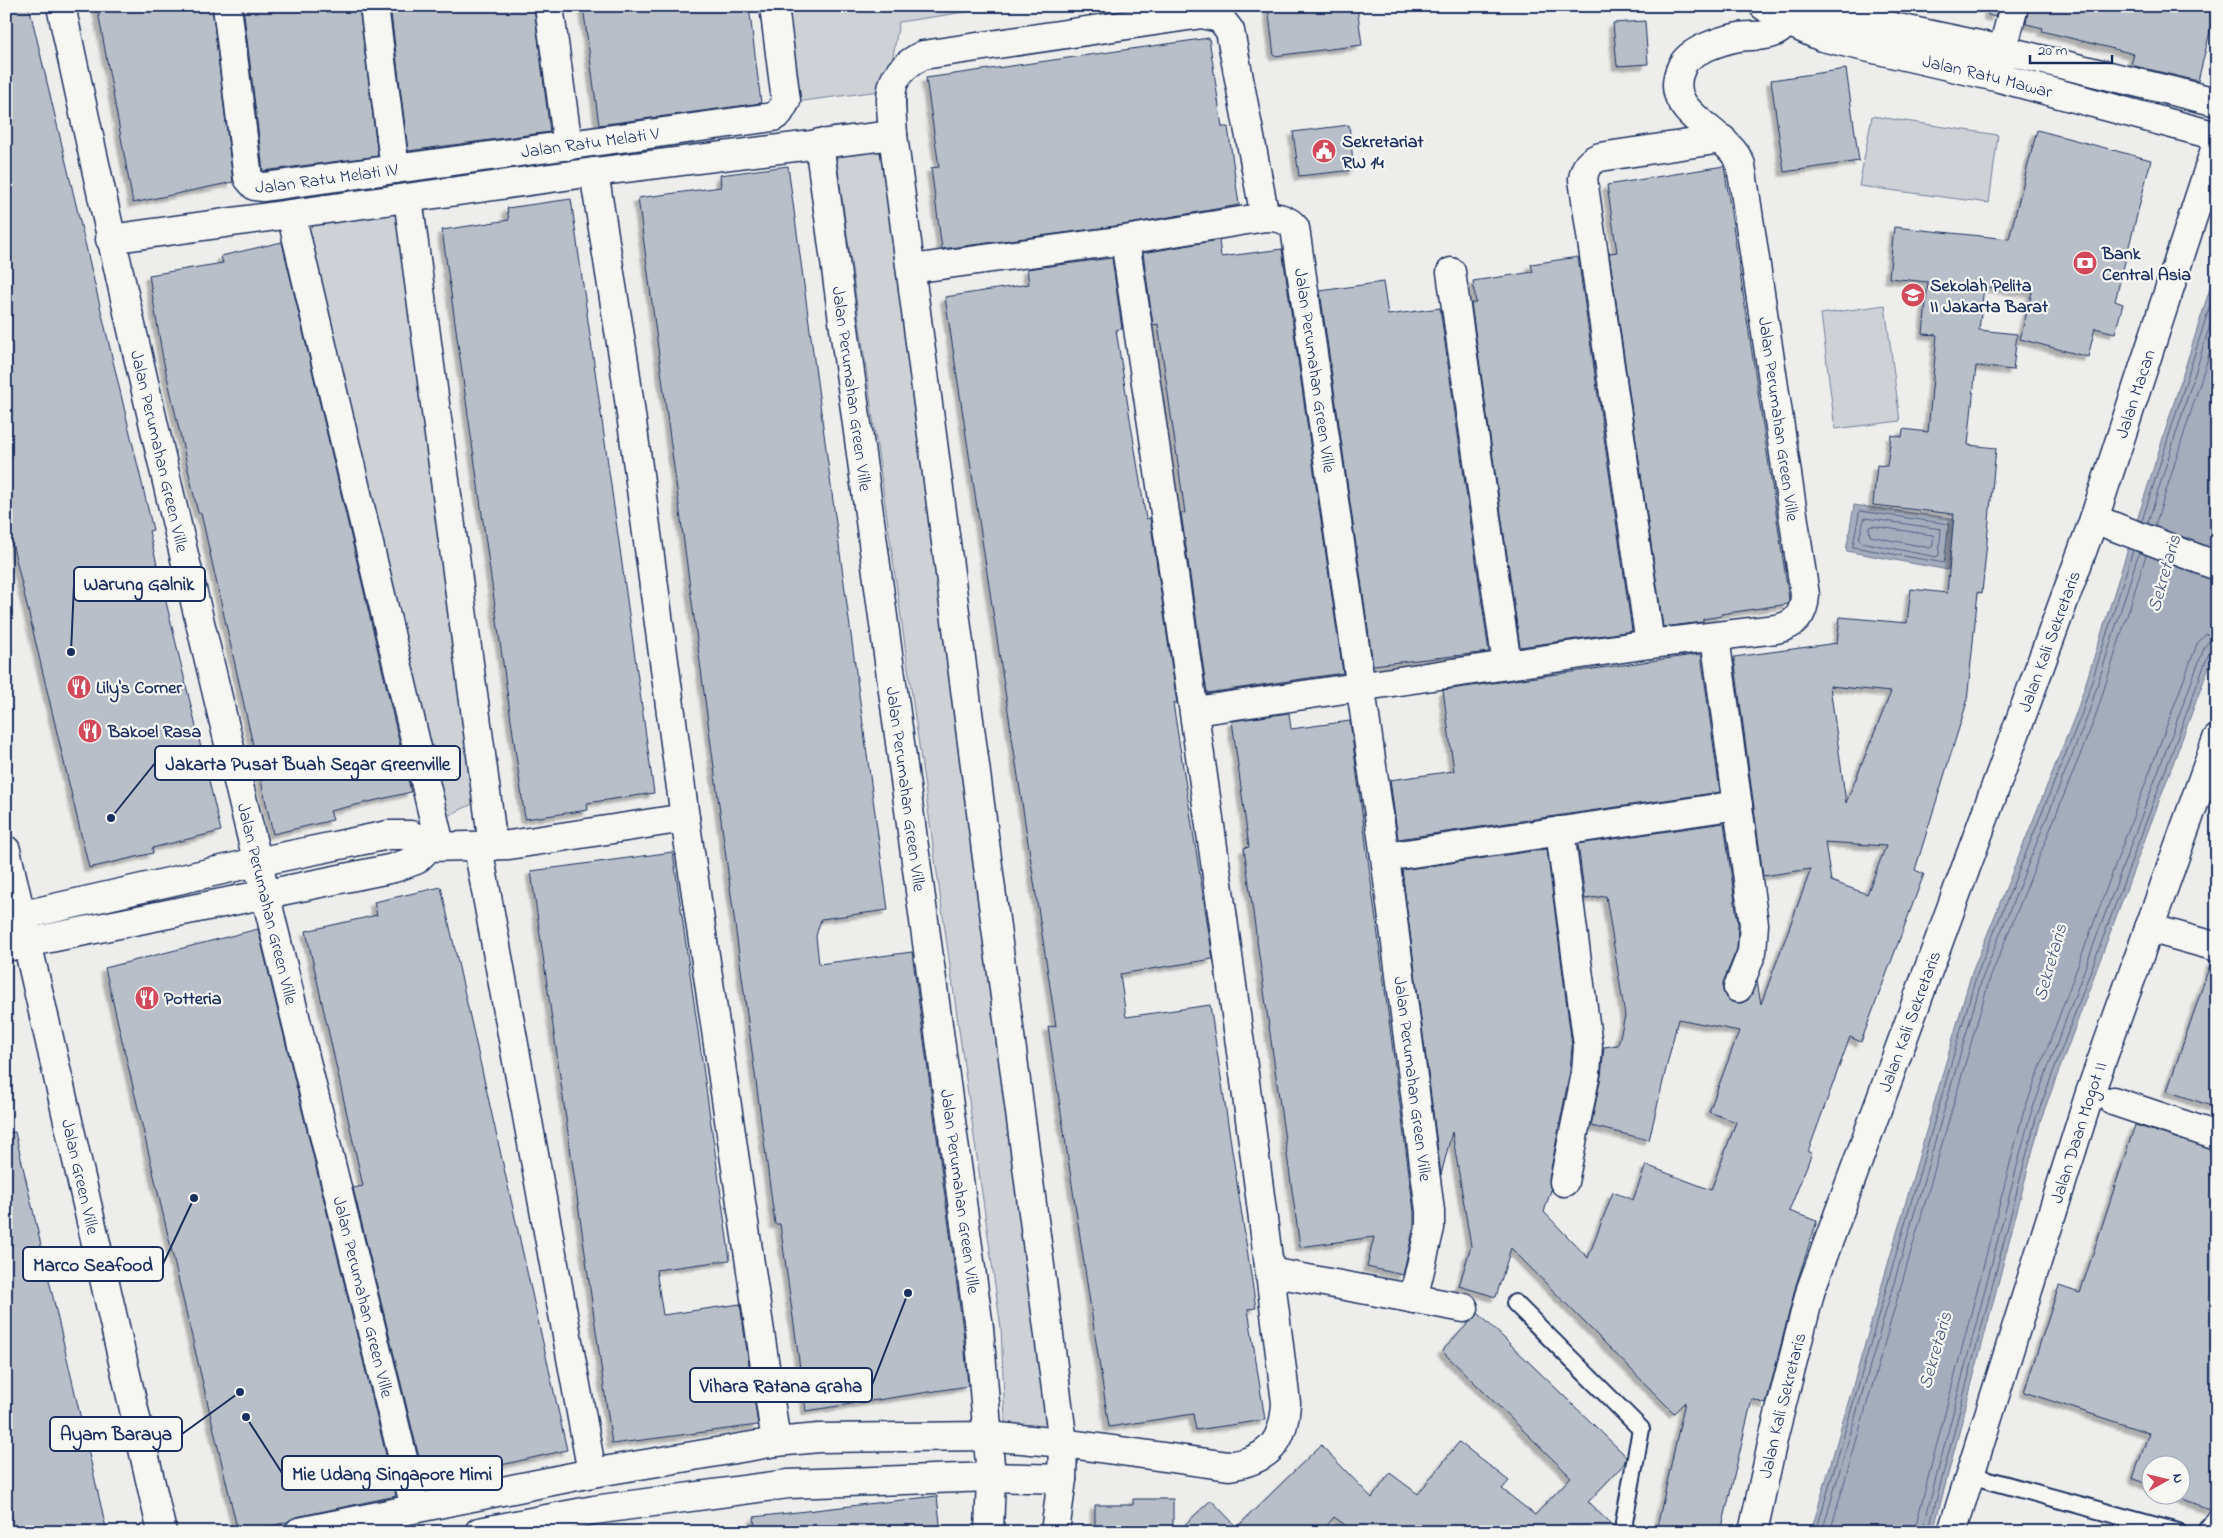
<svg xmlns="http://www.w3.org/2000/svg" width="2223" height="1538" font-family="'Indie Flower',sans-serif">
<style>
.green{fill:#ced2d7;stroke:#74809a}
.water{fill:#a5acbc;stroke:#6e7a96}
.lines{fill:none;stroke-linecap:round;stroke-linejoin:round}
.shore{stroke:#526184;stroke-width:1}
.building{fill:#b9bfc8;stroke:#1b2f5e;fill-rule:evenodd;filter:url(#shadow)}
.service-casing{stroke:#1b2f5e;stroke-width:20}
.minor-casing{stroke:#1b2f5e;stroke-width:31}
.tertiary-casing{stroke:#1b2f5e;stroke-width:31}
.service{stroke:#f6f6f2;stroke-width:16}
.minor{stroke:#f6f6f2;stroke-width:28}
.tertiary{stroke:#f6f6f2;stroke-width:28}
.labels{text-anchor:middle;stroke-width:4.5;stroke-linejoin:round;paint-order:stroke}
.street-label{font-size:18px;fill:#1b2f5e;stroke:#f6f6f2}
.poi-label{font-size:18px;font-weight:bold;fill:#1b2f5e;stroke:#f6f6f2;text-anchor:start}
.water-label{font-size:19px;font-style:italic;fill:#44547a;stroke:#f6f6f2}
.leader{fill:none;stroke:#1b2f5e;stroke-width:2}
.callout-dot{fill:#1b2f5e;stroke:#f6f6f2;stroke-width:2}
.callout{fill:#f6f6f2;stroke:#1b2f5e;stroke-width:2}
.callout-label{font-size:19px;text-anchor:middle;font-weight:bold;fill:#1b2f5e}
</style>
<defs>
<filter id="shadow"><feDropShadow dx="-4.5" dy="4.5" stdDeviation="1" flood-color="#0004"/></filter>
</defs>
<rect width="100%" height="100%" fill="#edeeec"/>
<filter id="ink" filterUnits="userSpaceOnUse"><feTurbulence type="fractalNoise" baseFrequency=".02" numOctaves="2"/><feDisplacementMap in="SourceGraphic" scale="10" xChannelSelector="R" yChannelSelector="G"/><feConvolveMatrix kernelMatrix="1 2 1 2 8 2 1 2 1" color-interpolation-filters="sRGB"/></filter>
<g filter="url(#ink)">
<!-- green -->
<path class="green" d="M 780,6 L 1005,6 L 899,22 L 887,90 L 788,103 Z
M 1872,116 L 1998,135 L 1989,203 L 1859,186 Z
M 891,121 L 1058,1452 L 1006,1444 L 1001,1328 L 832,127 Z
M 407,210 L 487,797 L 435,822 L 302,223 Z
M 1885,305 L 1900,421 L 1835,429 L 1821,314 Z"/>
<!-- water -->
<path class="water" d="M 2217,266 L 2217,645 L 2041,1119 L 1933,1532 L 1811,1532 L 1971,975 L 2077,711 Z
M 1854,505 L 1956,519 L 1948,570 L 1846,551 Z"/>
<g class="lines">
<!-- shore -->
<path class="shore" d="M 1860,511 L 1949,524 L 1944,563 L 1853,547 Z
M 1865,518 L 1941,529 L 1939,555 L 1936,557 L 1861,542 L 1859,539 Z
M 2142,521 L 2217,283
M 2148,523 L 2217,303
M 1872,526 L 1933,535 L 1933,546 L 1930,548 L 1870,536 L 1869,528 Z
M 2155,526 L 2217,329
M 1816,1532 L 1976,977 L 2082,713 L 2133,550
M 1822,1532 L 1982,979 L 2088,715 L 2139,552
M 1830,1532 L 1989,981 L 2095,718 L 2146,555
M 1914,1532 L 2023,1114 L 2197,644 L 2205,635 L 2217,632
M 1922,1532 L 2030,1116 L 2204,648 L 2209,641 L 2217,640
M 1928,1532 L 2036,1118 L 2210,650 L 2217,646"/>
</g>
<!-- building -->
<path class="building" d="M 6,6 L 29,6 L 153,530 L 149,531 L 221,831 L 152,848 L 153,853 L 89,868 L 6,517 Z
M 97,6 L 212,6 L 233,182 L 133,203 Z
M 243,6 L 359,6 L 378,156 L 263,171 Z
M 390,6 L 534,6 L 550,132 L 408,151 Z
M 583,6 L 749,6 L 761,103 L 599,125 Z
M 1268,6 L 1357,6 L 1362,45 L 1274,56 Z
M 1989,6 L 1998,6 L 1995,17 L 1988,15 Z
M 2029,6 L 2197,6 L 2215,11 L 2198,81 L 2131,65 L 2134,54 L 2042,31 L 2043,28 L 2026,24 Z
M 1645,21 L 1648,64 L 1617,66 L 1613,23 Z
M 1209,38 L 1222,127 L 1228,127 L 1239,205 L 1123,225 L 942,249 L 931,168 L 939,167 L 926,78 Z
M 1846,69 L 1859,161 L 1784,172 L 1771,80 Z
M 1349,125 L 1354,170 L 1299,176 L 1293,132 Z
M 2037,130 L 2151,160 L 2115,301 L 2123,304 L 2115,333 L 2095,328 L 2088,357 L 2020,339 L 2032,292 L 1984,287 L 1979,330 L 2017,334 L 2013,370 L 1976,366 L 1968,445 L 1996,448 L 1982,593 L 1978,592 L 1967,702 L 1915,870 L 1924,874 L 1861,1042 L 1850,1037 L 1808,1152 L 1812,1153 L 1789,1211 L 1817,1221 L 1796,1285 L 1766,1404 L 1752,1399 L 1721,1532 L 1656,1532 L 1685,1402 L 1674,1413 L 1511,1248 L 1496,1297 L 1459,1286 L 1471,1246 L 1452,1132 L 1441,1175 L 1402,870 L 1547,849 L 1572,1046 L 1570,1071 L 1549,1179 L 1551,1190 L 1544,1212 L 1588,1258 L 1613,1192 L 1633,1200 L 1646,1165 L 1711,1190 L 1736,1122 L 1709,1112 L 1739,1031 L 1678,1019 L 1649,1140 L 1591,1126 L 1601,1076 L 1604,1047 L 1618,1045 L 1625,1016 L 1606,896 L 1585,899 L 1578,844 L 1724,823 L 1738,924 L 1737,949 L 1723,982 L 1723,991 L 1726,998 L 1732,1002 L 1741,1003 L 1748,1000 L 1757,981 L 1761,1004 L 1811,869 L 1763,876 L 1734,657 L 1837,643 L 1840,617 L 1907,623 L 1911,589 L 1947,593 L 1954,514 L 1873,505 L 1877,465 L 1887,466 L 1891,435 L 1902,437 L 1903,429 L 1928,432 L 1937,335 L 1923,334 L 1928,282 L 1889,278 L 1894,227 L 2009,239 ZM 1830,686 L 1891,692 L 1846,803 ZM 1825,842 L 1886,846 L 1867,894 L 1831,881 Z
M 788,166 L 888,910 L 821,919 L 816,936 L 819,964 L 912,952 L 963,1330 L 968,1386 L 806,1411 L 780,1224 L 775,1224 L 638,198 L 721,187 L 720,175 Z
M 1724,166 L 1789,599 L 1788,604 L 1721,614 L 1722,616 L 1703,619 L 1703,622 L 1663,627 L 1609,253 L 1617,252 L 1607,185 Z
M 571,199 L 654,793 L 587,803 L 588,810 L 525,819 L 442,230 L 509,220 L 507,208 Z
M 1219,240 L 1221,257 L 1282,249 L 1343,673 L 1207,693 L 1181,513 L 1185,513 L 1158,324 L 1153,325 L 1143,253 Z
M 282,242 L 411,792 L 330,811 L 333,820 L 273,834 L 201,513 L 198,513 L 163,359 L 149,275 L 223,263 L 221,256 Z
M 1578,257 L 1632,631 L 1520,647 L 1471,303 L 1476,303 L 1473,281 L 1533,272 L 1531,264 Z
M 1112,258 L 1122,329 L 1116,330 L 1146,519 L 1150,518 L 1177,703 L 1173,703 L 1213,959 L 1120,974 L 1126,1017 L 1210,1005 L 1256,1308 L 1248,1309 L 1265,1420 L 1196,1430 L 1193,1414 L 1109,1427 L 1048,1027 L 1056,1026 L 945,297 L 1029,284 L 1027,269 Z
M 1383,282 L 1388,315 L 1440,308 L 1489,652 L 1373,665 L 1320,291 Z
M 1701,654 L 1720,792 L 1398,839 L 1390,780 L 1454,771 L 1443,690 Z
M 1289,713 L 1291,729 L 1350,721 L 1414,1212 L 1414,1226 L 1403,1275 L 1367,1267 L 1374,1237 L 1300,1247 L 1244,848 L 1249,847 L 1232,721 Z
M 673,852 L 730,1260 L 656,1270 L 663,1315 L 740,1304 L 758,1425 L 612,1444 L 531,871 Z
M 441,887 L 567,1450 L 488,1468 L 490,1476 L 427,1490 L 353,1188 L 363,1186 L 306,931 L 377,915 L 374,902 Z
M 258,929 L 396,1496 L 296,1517 L 287,1522 L 248,1532 L 238,1532 L 105,968 Z
M 2211,962 L 2217,962 L 2217,1108 L 2167,1091 Z
M 2135,1125 L 2217,1151 L 2217,1498 L 2209,1509 L 2175,1496 L 2180,1496 L 2180,1466 L 2150,1466 L 2150,1486 L 2133,1478 L 2149,1433 L 2024,1392 L 2059,1286 L 2080,1293 Z
M 15,1132 L 95,1480 L 107,1532 L 6,1532 L 6,1133 Z
M 1478,1313 L 1626,1456 L 1624,1464 L 1588,1502 L 1615,1528 L 1615,1532 L 1355,1532 L 1334,1517 L 1322,1532 L 1177,1532 L 1211,1500 L 1237,1527 L 1321,1445 L 1372,1498 L 1390,1473 L 1418,1494 L 1459,1442 L 1509,1481 L 1502,1489 L 1535,1515 L 1571,1477 L 1442,1351 Z
M 937,1496 L 941,1532 L 755,1532 L 754,1517 Z
M 1133,1499 L 1173,1499 L 1173,1532 L 1095,1532 L 1095,1505 L 1133,1505 Z"/>
<g class="lines">
<defs>
<path id="service" d="M 1515,1303 L 1641,1429 L 1624,1522 L 1625,1532
M 1970,1475 L 2178,1532
M 2205,1532 L 2217,1515"/>
<g id="minor">
<path id="s1" d="M 61,6 C 167,509 294,1008 415,1508"/>
<path id="s2" d="M 227,6 L 248,178 L 255,186 L 264,187 L 773,117 L 779,113 L 786,101 L 774,6"/>
<path d="M 374,6 L 395,169"/>
<path d="M 549,6 L 568,146"/>
<path id="s3" d="M 1764,6 L 1786,21 L 1822,37 L 1996,77 L 2217,136"/>
<path d="M 1807,6 L 1836,15 L 2003,50 L 2217,102"/>
<path d="M 1998,68 L 2014,6"/>
<path id="s4" d="M 819,143 L 979,1328 L 991,1477 L 989,1532"/>
<path d="M 594,172 L 624,362 L 685,818 L 776,1442"/>
<path d="M 408,198 L 493,846"/>
<path d="M 291,214 L 440,845"/>
<path d="M 110,239 L 594,172 L 893,135"/>
<path id="s5" d="M 911,269 L 1125,240 L 1265,217 C 1277,217 1287,218 1295,228 L 1385,857 L 1430,1211 L 1430,1228 L 1413,1299"/>
<path d="M 1451,272 L 1507,665"/>
<path d="M 2094,519 L 2217,566"/>
<path d="M 1715,637 L 1754,924 L 1752,952 L 1738,988"/>
<path d="M 1650,644 L 1583,179 C 1585,167 1588,162 1600,157 L 1722,139"/>
<path d="M 1195,711 L 1650,644 L 1776,629 C 1796,625 1804,615 1805,595 L 1741,165 C 1728,129 1658,114 1682,66 C 1689,50 1723,40 1739,37 C 1751,35 1769,38 1780,29 C 1786,24 1790,13 1793,6"/>
<path d="M 1560,831 L 1588,1046 L 1586,1073 L 1564,1182"/>
<path d="M 478,847 L 592,1473"/>
<path d="M 1385,857 L 1738,805"/>
<path d="M 6,919 L 257,862 L 388,835 L 411,835 L 429,847"/>
<path d="M 2149,928 L 2217,947"/>
<path d="M 6,947 L 394,868 L 416,860 L 429,847 L 509,845 L 685,818"/>
<path d="M 2113,1101 L 2217,1136"/>
<path d="M 1270,1272 L 1464,1308"/>
<path d="M 299,1532 L 592,1473 L 776,1442 L 819,1438 L 988,1436 L 1063,1443 L 1229,1466 C 1268,1460 1284,1443 1286,1403 C 1239,1014 1182,627 1125,240"/>
<path d="M 479,1532 L 594,1510 L 788,1484 L 991,1477 L 1062,1479"/>
<path d="M 1055,1532 L 1062,1479 L 1063,1443 L 893,135 C 891,96 883,75 923,55 L 1202,14 L 1220,18 L 1230,31 L 1265,217"/>
<path id="s6" d="M 1753,1532 L 1774,1435 L 1811,1289 L 2094,519 L 2217,143"/>
<path id="s7" d="M 1952,1532 L 2090,1093 L 2217,739"/>
</g>
<g id="tertiary">
<path id="s8" d="M 6,850 L 162,1532"/>
</g>
</defs>
<!-- service casing -->
<use href="#service" class="service-casing"/>
<!-- minor casing -->
<use href="#minor" class="minor-casing"/>
<!-- tertiary casing -->
<use href="#tertiary" class="tertiary-casing"/>
<!-- service -->
<use href="#service" class="service"/>
<!-- minor -->
<use href="#minor" class="minor"/>
<!-- tertiary -->
<use href="#tertiary" class="tertiary"/>
</g>
</g>
<!-- icons -->
<defs>
<symbol id="civic-disc" viewBox="-11 -11 22 22"><circle r="9.5" fill="#d1495b" stroke="#f6f6f2"/><path d="M-.6-6.5H3V-4.5H.6V-3L4-1V1h2V6H-6V1h2V-1L-.6-3ZM-1.2 2.5V6h2.4V2.5Z" fill="#fff"/></symbol>
<symbol id="bank-disc" viewBox="-11 -11 22 22"><circle r="9.5" fill="#d1495b" stroke="#f6f6f2"/><path d="M-6-4H6V4H-6ZM0-2.3a2.3 2.3 0 1 0 0 4.6a2.3 2.3 0 1 0 0-4.6Z" fill="#fff"/></symbol>
<symbol id="school-disc" viewBox="-11 -11 22 22"><circle r="9.5" fill="#d1495b" stroke="#f6f6f2"/><path d="M0-5L7-2L0 1L-7-2ZM-4 1L0 2.5L4 1V4Q0 6-4 4Z" fill="#fff"/></symbol>
<symbol id="restaurant-disc" viewBox="-11 -11 22 22"><circle r="9.5" fill="#d1495b" stroke="#f6f6f2"/><path d="M-5-6h1v4h1v-4h1v4h1v-4h1v5L-1.5 .5V6h-2V.5L-5-1ZM5-6V6H3V1.5H1.5Q1.5-4 5-6Z" fill="#fff"/></symbol>
</defs>
<g fill-rule="evenodd">
<use href="#civic-disc" x="1310" y="137" width="28" height="28"/>
<use href="#bank-disc" x="2071" y="249" width="28" height="28"/>
<use href="#school-disc" x="1899" y="281" width="28" height="28"/>
<use href="#restaurant-disc" x="65" y="673" width="28" height="28"/>
<use href="#restaurant-disc" x="76" y="717" width="28" height="28"/>
<use href="#restaurant-disc" x="133" y="984" width="28" height="28"/>
</g>
<g class="labels">
<!-- street labels -->
<g class="street-label">
<text dy="6" stroke="none"><textPath href="#s3" startOffset="236">Jalan Ratu Mawar</textPath></text>
<text dy="6" stroke="none"><textPath href="#s2" startOffset="522">Jalan Ratu Melati V</textPath></text>
<text dy="6" stroke="none"><textPath href="#s2" startOffset="256">Jalan Ratu Melati IV</textPath></text>
<text dy="6" stroke="none"><textPath href="#s5" startOffset="535">Jalan Perumahan Green Ville</textPath></text>
<text dy="6" stroke="none"><textPath href="#s4" startOffset="248">Jalan Perumahan Green Ville</textPath></text>
<text dy="6" stroke="none"><textPath href="#s6" startOffset="1202">Jalan Macan</textPath></text>
<text transform="translate(1779 419) rotate(82)" y="6">Jalan Perumahan Green Ville</text>
<text dy="6" stroke="none"><textPath href="#s1" startOffset="456">Jalan Perumahan Green Ville</textPath></text>
<text dy="6" stroke="none"><textPath href="#s6" startOffset="940">Jalan Kali Sekretaris</textPath></text>
<text dy="6" stroke="none"><textPath href="#s4" startOffset="652">Jalan Perumahan Green Ville</textPath></text>
<text dy="6" stroke="none"><textPath href="#s1" startOffset="921">Jalan Perumahan Green Ville</textPath></text>
<text dy="6" stroke="none"><textPath href="#s6" startOffset="535">Jalan Kali Sekretaris</textPath></text>
<text dy="6" stroke="none"><textPath href="#s5" startOffset="1250">Jalan Perumahan Green Ville</textPath></text>
<text dy="6" stroke="none"><textPath href="#s7" startOffset="419">Jalan Daan Mogot II</textPath></text>
<text dy="6" stroke="none"><textPath href="#s8" startOffset="335">Jalan Green Ville</textPath></text>
<text dy="6" stroke="none"><textPath href="#s4" startOffset="1058">Jalan Perumahan Green Ville</textPath></text>
<text dy="6" stroke="none"><textPath href="#s1" startOffset="1326">Jalan Perumahan Green Ville</textPath></text>
<text dy="6" stroke="none"><textPath href="#s6" startOffset="130">Jalan Kali Sekretaris</textPath></text>
</g>
<!-- poi labels -->
<g class="poi-label">
<text x="1342" y="147">Sekretariat<tspan x="1342" dy="21">RW 14</tspan></text>
<text x="2102" y="259">Bank<tspan x="2102" dy="21">Central Asia</tspan></text>
<text x="1930" y="291">Sekolah Pelita<tspan x="1930" dy="21">II Jakarta Barat</tspan></text>
<text x="96" y="693">Lily's Corner</text>
<text x="108" y="737">Bakoel Rasa</text>
<text x="164" y="1004">Potteria</text>
</g>
<!-- water labels -->
<g class="water-label">
<text transform="translate(2163 573) rotate(-74)" y="7">Sekretaris</text>
<text transform="translate(2049 962) rotate(-74)" y="7">Sekretaris</text>
<text transform="translate(1934 1350) rotate(-74)" y="7">Sekretaris</text>
</g>
</g>
<!-- callouts -->
<path class="leader" d="M71 652L74 584M111 818L155 763M194 1198L163 1264M908 1293L872 1385M240 1392L182 1434M246 1417L282 1473"/>
<g class="callout-dot">
<circle cx="71" cy="652" r="5"/>
<circle cx="111" cy="818" r="5"/>
<circle cx="194" cy="1198" r="5"/>
<circle cx="908" cy="1293" r="5"/>
<circle cx="240" cy="1392" r="5"/>
<circle cx="246" cy="1417" r="5"/>
</g>
<g class="callout">
<rect x="74" y="567" width="131" height="34" rx="5"/>
<rect x="155" y="746" width="305" height="34" rx="5"/>
<rect x="23" y="1247" width="140" height="34" rx="5"/>
<rect x="690" y="1368" width="182" height="34" rx="5"/>
<rect x="50" y="1417" width="132" height="34" rx="5"/>
<rect x="282" y="1456" width="220" height="34" rx="5"/>
</g>
<g class="callout-label">
<text x="139" y="590">Warung Galnik</text>
<text x="308" y="770">Jakarta Pusat Buah Segar Greenville</text>
<text x="93" y="1271">Marco Seafood</text>
<text x="781" y="1392">Vihara Ratana Graha</text>
<text x="116" y="1440">Ayam Baraya</text>
<text x="392" y="1480">Mie Udang Singapore Mimi</text>
</g>
<!-- margin -->
<rect width="2223" height="1538" fill="none" stroke="#f6f6f2" stroke-width="25"/>
<rect x="12" y="12" width="2198" height="1513" fill="none" stroke="#1b2f5e" stroke-width="2" filter="url(#ink)"/>
<!-- north arrow -->
<g transform="translate(2166 1480) rotate(82)"><circle r="24" fill="#f6f6f2" stroke="#9ea6b7"/>
<path d="M0-4L9 19L0 12L-9 19Z" fill="#d1495b"/>
<text y="-8" font-size="14" font-weight="bold" text-anchor="middle" fill="#1b2f5e">N</text>
</g>
<!-- scale -->
<path d="M2030 55v8h82v-8" fill="none" stroke="#1b2f5e" stroke-width="2.5"/>
<text x="2038" y="55" font-size="15" fill="#1b2f5e" stroke="#f6f6f2" stroke-width="4" paint-order="stroke">20 m</text>
</svg>
